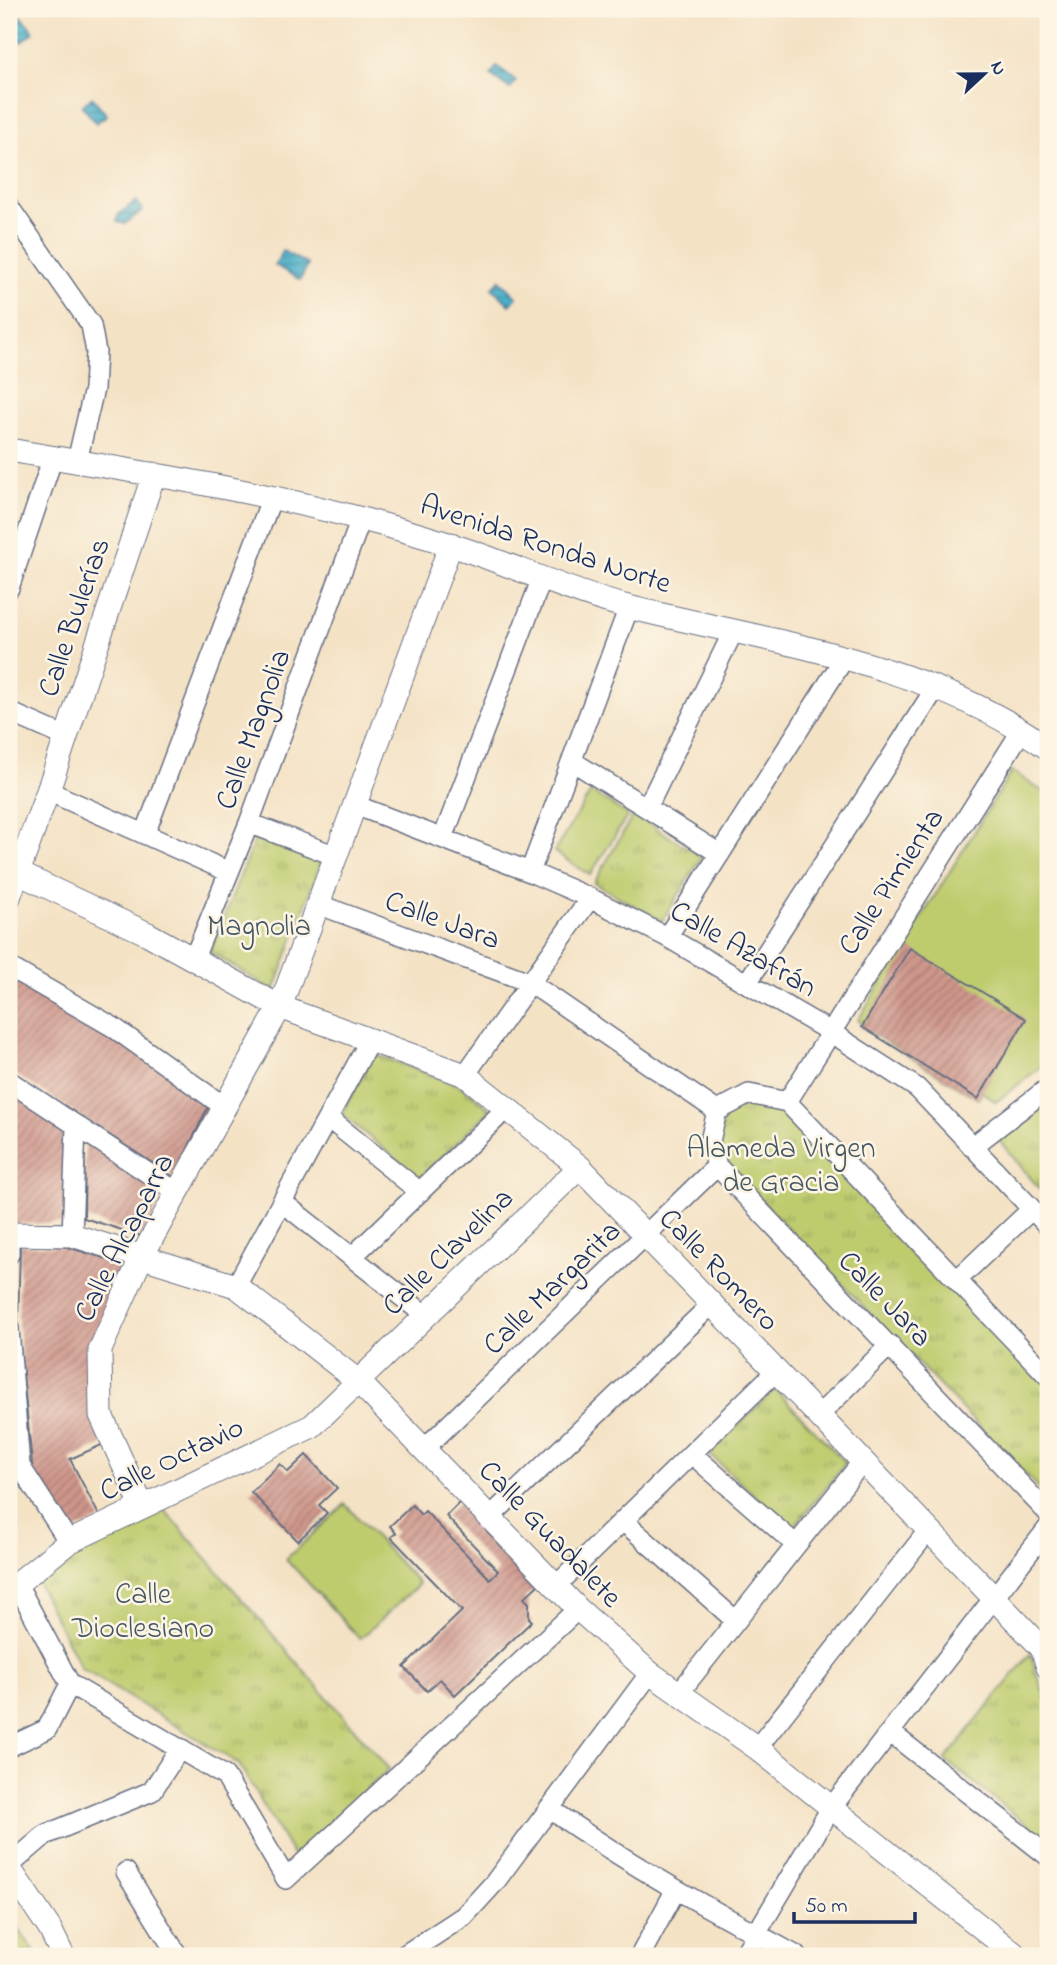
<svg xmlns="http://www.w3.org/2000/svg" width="1057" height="1965" font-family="'Indie Flower',sans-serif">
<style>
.park{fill:url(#park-tufts);stroke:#6d7e66;stroke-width:2}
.pitch{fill:#bfcc6e;stroke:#6d7e66;stroke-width:2}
.water{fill:url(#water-rules);stroke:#326f94;stroke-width:2}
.building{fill:url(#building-hatch)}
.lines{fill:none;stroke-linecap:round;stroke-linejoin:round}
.minor-casing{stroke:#676e82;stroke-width:22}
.tertiary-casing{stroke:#676e82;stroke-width:25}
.minor{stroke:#fff;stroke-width:19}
.tertiary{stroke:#fff;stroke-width:23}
.labels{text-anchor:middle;stroke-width:5;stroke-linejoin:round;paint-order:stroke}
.street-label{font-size:30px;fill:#1b2f5e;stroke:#fcf5e5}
.park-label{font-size:30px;fill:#445662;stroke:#fcf5e5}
</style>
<defs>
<pattern id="park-tufts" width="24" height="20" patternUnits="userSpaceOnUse" patternTransform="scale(1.75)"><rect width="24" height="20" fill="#bfcc6e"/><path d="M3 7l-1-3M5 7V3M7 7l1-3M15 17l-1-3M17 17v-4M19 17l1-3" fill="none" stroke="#9aa65e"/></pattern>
<pattern id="water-rules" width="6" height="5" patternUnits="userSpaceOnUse" patternTransform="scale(1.75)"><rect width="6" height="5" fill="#4aafc9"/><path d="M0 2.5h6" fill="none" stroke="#3d8fa6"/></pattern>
<pattern id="building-hatch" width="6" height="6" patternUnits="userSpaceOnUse" patternTransform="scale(1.75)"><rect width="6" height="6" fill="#cf968b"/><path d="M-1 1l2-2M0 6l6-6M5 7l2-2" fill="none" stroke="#a77b75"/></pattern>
</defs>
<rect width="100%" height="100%" fill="#fcf5e5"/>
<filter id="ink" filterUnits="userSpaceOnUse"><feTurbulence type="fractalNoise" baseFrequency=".0143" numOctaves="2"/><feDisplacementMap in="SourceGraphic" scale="14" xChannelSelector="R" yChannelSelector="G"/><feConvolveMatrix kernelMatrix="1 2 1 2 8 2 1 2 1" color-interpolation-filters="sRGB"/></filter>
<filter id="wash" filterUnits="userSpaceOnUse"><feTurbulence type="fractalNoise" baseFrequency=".00686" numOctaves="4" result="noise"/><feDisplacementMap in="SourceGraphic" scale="28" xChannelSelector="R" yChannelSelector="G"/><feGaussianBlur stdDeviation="1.57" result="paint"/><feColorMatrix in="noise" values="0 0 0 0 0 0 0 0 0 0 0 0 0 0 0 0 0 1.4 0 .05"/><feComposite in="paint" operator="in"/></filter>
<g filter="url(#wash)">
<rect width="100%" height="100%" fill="#f4e2c5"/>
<!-- park -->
<path class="park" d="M 634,814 L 702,857 L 662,921 L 594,883 Z
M 255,839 L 321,863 L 274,991 L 210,952 Z
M 375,1054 L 463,1087 L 491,1110 L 420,1178 L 341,1114 Z
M 1037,1096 L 1048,1107 L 1048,1199 L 992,1132 Z
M 750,1100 L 783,1109 L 1048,1385 L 1048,1498 L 724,1162 L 716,1140 L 725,1116 Z
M 775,1389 L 846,1463 L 792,1529 L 709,1454 Z
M 163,1508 L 389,1769 L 294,1857 L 239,1764 L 81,1668 L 36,1580 L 87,1544 Z
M 1030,1654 L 1048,1705 L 1048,1841 L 945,1760 Z
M 9,1916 L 38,1956 L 9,1956 Z"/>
<!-- pitch -->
<path class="pitch" d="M 1012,771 L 1048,795 L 1048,1061 L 996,1102 L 982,1092 L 978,1099 L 862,1027 L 863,1024 L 858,1020 Z
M 591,792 L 628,815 L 590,875 L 554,852 Z
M 345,1504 L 419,1584 L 360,1639 L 286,1559 Z"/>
<!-- water -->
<path class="water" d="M 15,9 L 34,32 L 21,42 L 9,26 L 9,14 Z
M 497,66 L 516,81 L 510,89 L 491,75 Z
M 92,97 L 107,115 L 96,123 L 82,106 Z
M 136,201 L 143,210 L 125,224 L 117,222 L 118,215 Z
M 283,251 L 308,265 L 300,280 L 275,265 Z
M 500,280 L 517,297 L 510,305 L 492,288 Z"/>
<g id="blocks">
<!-- building -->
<path class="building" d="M 910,948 L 1026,1019 L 978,1099 L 862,1027 Z
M 9,977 L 102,1025 L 210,1103 L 174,1177 L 9,1070 Z
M 9,1091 L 66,1129 L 65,1223 L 9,1224 Z
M 85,1136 L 166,1190 L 141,1236 L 84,1218 Z
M 20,1245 L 67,1247 L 128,1265 L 91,1348 L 104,1444 L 70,1459 L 101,1519 L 74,1531 L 33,1473 L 18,1324 Z
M 306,1455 L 337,1488 L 319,1505 L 327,1513 L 298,1541 L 251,1492 L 280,1464 L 288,1472 Z
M 460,1502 L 538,1585 L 524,1598 L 529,1603 L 529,1618 L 532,1621 L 455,1695 L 440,1679 L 427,1691 L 404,1667 L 462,1611 L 391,1537 L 396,1533 L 390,1526 L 412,1505 L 421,1515 L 425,1511 L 490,1579 L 498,1571 L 446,1516 Z"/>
</g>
</g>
<g filter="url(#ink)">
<use href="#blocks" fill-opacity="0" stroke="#676e82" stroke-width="2"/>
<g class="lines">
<defs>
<path id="minor" d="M 9,207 L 91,325 L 96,352 L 94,389 L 77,461
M 9,588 L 53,457
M 9,712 L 66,737
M 572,761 L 720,854
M 48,791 L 229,872
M 355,805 L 530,872 L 590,898 L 667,937 L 829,1031 L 917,1088 L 1048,1226
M 647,808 L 734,630
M 249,823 L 336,856
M 145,834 L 272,497
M 443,838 L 542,578
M 530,872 L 629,607
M 320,905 L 529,982 L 717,1111
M 667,937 L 845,657
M 194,958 L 249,823 L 361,519
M 9,967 L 113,1027 L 226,1108
M 747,983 L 935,689
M 465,1075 L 590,898
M 9,1081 L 178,1193
M 787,1102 L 1022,730
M 328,1118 L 420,1192
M 972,1147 L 1048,1088
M 282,1202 L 425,1315
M 72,1235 L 76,1126
M 9,1254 L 9,1234
M 353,1256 L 506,1109
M 957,1280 L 1032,1209
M 236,1286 L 369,1042
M 9,1329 L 20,1466 L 69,1542
M 1048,1376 L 787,1102 L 749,1094 L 717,1111 L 710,1141 L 717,1166 L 1048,1513
M 818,1416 L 890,1345
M 425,1448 L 717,1166
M 692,1454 L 796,1545
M 490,1517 L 711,1305
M 623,1521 L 736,1621
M 17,1584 L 70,1684 L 225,1776 L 286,1879 L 578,1609
M 556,1586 L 775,1372
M 679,1693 L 862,1462
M 891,1733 L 1048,1856
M 9,1747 L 47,1729 L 70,1684
M 757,1748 L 928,1531
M 549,1808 C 628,1865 712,1910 797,1956
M 9,1866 L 45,1835 L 152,1791 L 180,1748
M 126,1872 L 178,1956
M 403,1956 L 464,1916 L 495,1882 L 650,1673
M 640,1956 L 675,1891
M 743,1956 L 831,1808 L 1048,1528"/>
<path id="tertiary" d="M 9,450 C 127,470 246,488 362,519 C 392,527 422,535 451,545 C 512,564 570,593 632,608 C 772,642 927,662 1048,748
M 18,873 L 148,934 L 280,1007 L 465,1075 L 580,1167 L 1042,1648 L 1048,1667
M 9,897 L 48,791 L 154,474
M 9,1234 L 72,1235 L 236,1286 L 358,1381 L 578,1609 L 650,1673 L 757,1748 L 1017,1956
M 142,1506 L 101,1415 L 100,1350 L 142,1256 L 280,1007 L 451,544
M 9,1590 L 69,1542 L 312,1426 L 580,1167
M 9,1868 L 50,1929 L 63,1956"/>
</defs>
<!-- minor casing -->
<use href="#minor" class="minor-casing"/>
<!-- tertiary casing -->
<use href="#tertiary" class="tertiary-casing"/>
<!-- minor -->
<use href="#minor" class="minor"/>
<!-- tertiary -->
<use href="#tertiary" class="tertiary"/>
</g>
</g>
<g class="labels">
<!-- street labels -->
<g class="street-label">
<text transform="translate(546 543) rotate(18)" y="10">Avenida Ronda Norte</text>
<text transform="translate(73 617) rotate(-71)" y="10">Calle Bulerías</text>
<text transform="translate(252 729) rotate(-70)" y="10">Calle Magnolia</text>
<text transform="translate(890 881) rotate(-57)" y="10">Calle Pimienta</text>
<text transform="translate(443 919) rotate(20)" y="10">Calle Jara</text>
<text transform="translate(744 948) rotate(30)" y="10">Calle Azafrán</text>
<text transform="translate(123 1237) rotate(-63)" y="10">Calle Alcaparra</text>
<text transform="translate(447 1251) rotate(-44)" y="10">Calle Clavelina</text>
<text transform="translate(720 1269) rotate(46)" y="10">Calle Romero</text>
<text transform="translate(551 1287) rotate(-44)" y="10">Calle Margarita</text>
<text transform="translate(886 1298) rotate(46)" y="10">Calle Jara</text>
<text transform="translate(171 1458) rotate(-26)" y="10">Calle Octavio</text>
<text transform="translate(551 1533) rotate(46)" y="10">Calle Guadalete</text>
</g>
<!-- park labels -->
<g class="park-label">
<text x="259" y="935">Magnolia</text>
<text x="781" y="1157">Alameda Virgen<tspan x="781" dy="34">de Gracia</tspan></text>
<text x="143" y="1603">Calle<tspan x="143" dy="34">Dioclesiano</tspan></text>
</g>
</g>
<!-- margin -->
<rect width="1057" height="1965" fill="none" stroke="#fcf5e5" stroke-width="35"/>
<!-- north arrow -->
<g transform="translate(984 74) rotate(68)" stroke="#fcf5e5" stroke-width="5" paint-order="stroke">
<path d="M0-5L12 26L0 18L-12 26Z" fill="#1b2f5e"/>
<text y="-10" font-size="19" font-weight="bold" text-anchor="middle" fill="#1b2f5e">N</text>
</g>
<!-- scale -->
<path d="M794 1912v10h121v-10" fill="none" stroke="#1b2f5e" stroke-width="3.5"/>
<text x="805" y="1912" font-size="21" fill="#1b2f5e" stroke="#fcf5e5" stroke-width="5" paint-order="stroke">50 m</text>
</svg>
